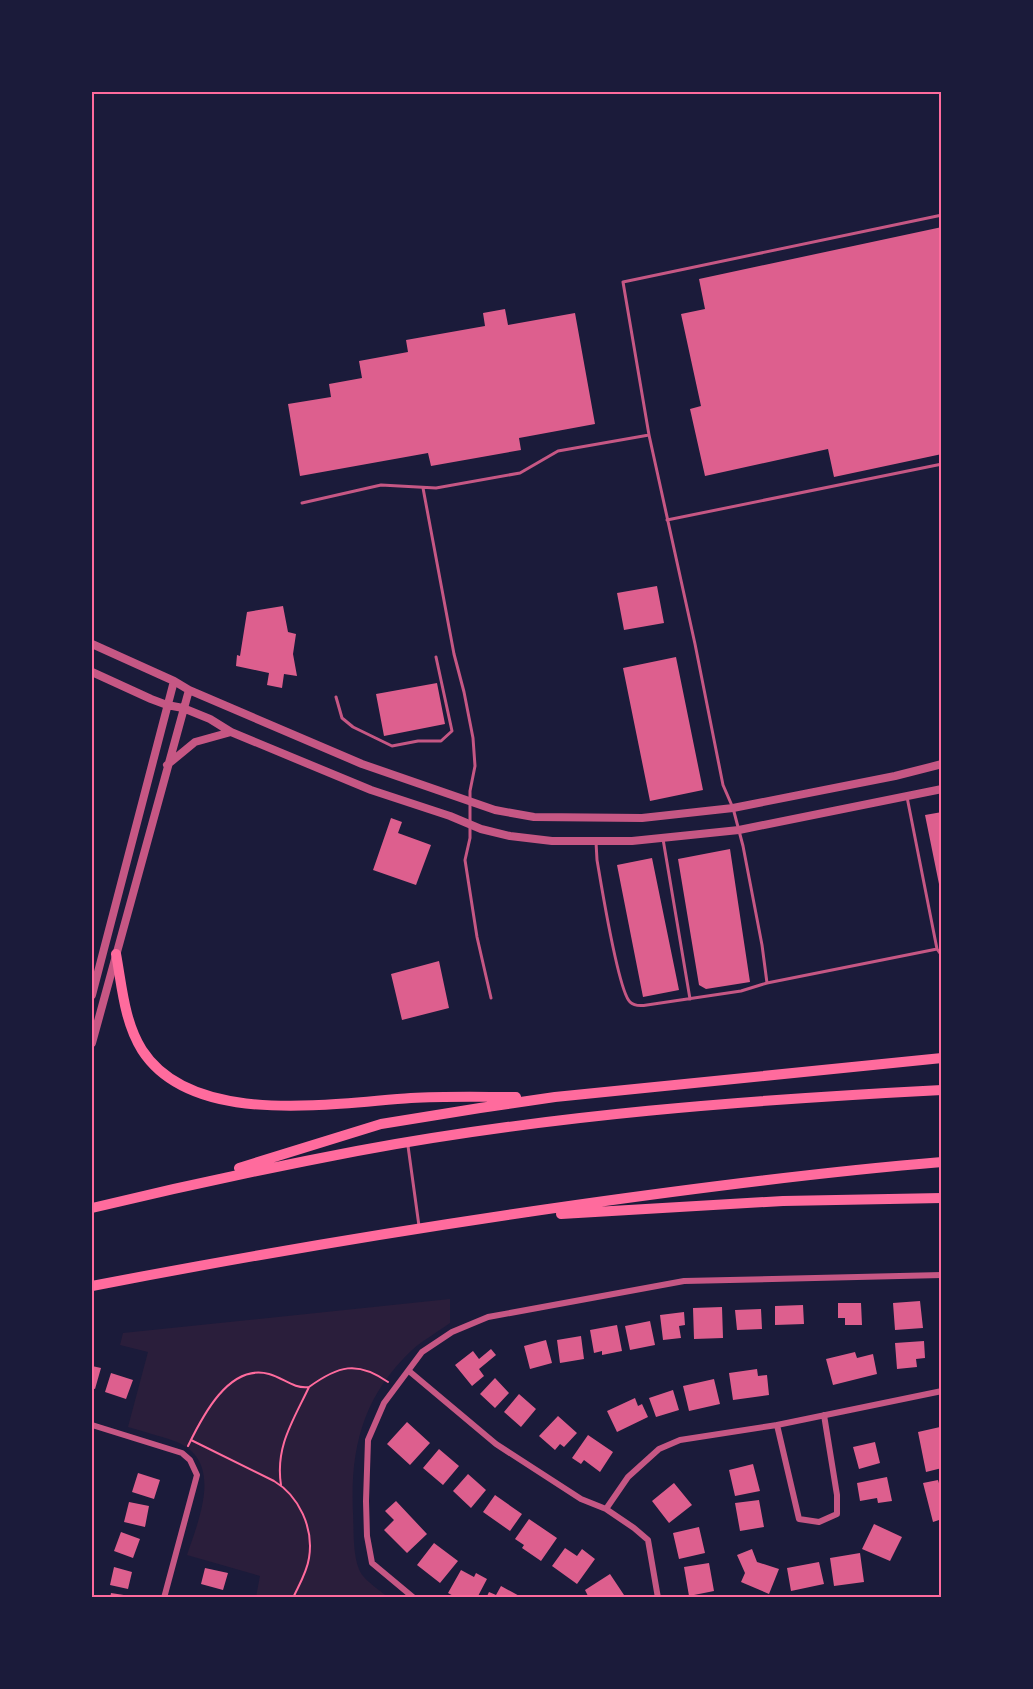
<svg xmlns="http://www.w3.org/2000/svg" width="1033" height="1689" font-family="'Libre Baskerville',serif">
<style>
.green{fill:#2a1e3b}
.building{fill:#dd5f8e}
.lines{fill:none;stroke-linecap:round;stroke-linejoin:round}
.path{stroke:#ff6b9d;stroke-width:2}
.service{stroke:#c65784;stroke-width:3}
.minor{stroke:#c65784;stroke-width:6}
.tertiary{stroke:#c65784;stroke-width:8}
.motorway{stroke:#ff6b9d;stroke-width:10}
.neatline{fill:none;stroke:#ff6b9d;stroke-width:2}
</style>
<rect width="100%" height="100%" fill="#1b1b3a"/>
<!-- green -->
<path class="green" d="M 450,1299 L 450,1323 C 438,1332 423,1340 412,1350 C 363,1396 350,1448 353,1513 C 354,1531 352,1562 363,1576 C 370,1584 380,1591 388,1597 L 256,1597 L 260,1576 L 187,1555 C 199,1519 224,1462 177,1442 C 161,1436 144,1432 128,1427 L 148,1352 L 120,1345 L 123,1333 Z"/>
<!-- building -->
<path class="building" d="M 942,227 L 942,454 L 834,477 L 828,449 L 705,476 L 690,409 L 701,406 L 681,314 L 705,309 L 699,279 Z
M 505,309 L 508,325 L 575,313 L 595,424 L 519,438 L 521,450 L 431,466 L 428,453 L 300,476 L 288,404 L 331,397 L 329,384 L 362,378 L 359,361 L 408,352 L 406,340 L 485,326 L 483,313 Z
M 657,586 L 664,623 L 624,630 L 617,593 Z
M 283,606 L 288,632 L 296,634 L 293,654 L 297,676 L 284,674 L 282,688 L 267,685 L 269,673 L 236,666 L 237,655 L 240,656 L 247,612 Z
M 676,657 L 703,790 L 650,801 L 623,668 Z
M 437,683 L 445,724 L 384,736 L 376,694 Z
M 942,812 L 942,889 L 940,889 L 925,815 Z
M 391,818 L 402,822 L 398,833 L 431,845 L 416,885 L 373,870 Z
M 730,849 L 750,982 L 706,989 L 699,985 L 678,859 Z
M 652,858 L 679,990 L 643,997 L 617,865 Z
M 439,961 L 449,1008 L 402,1020 L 391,974 Z
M 920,1301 L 923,1328 L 895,1330 L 893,1303 Z
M 838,1303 L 861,1303 L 862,1325 L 845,1325 L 845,1318 L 838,1318 Z
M 803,1305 L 804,1324 L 775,1325 L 775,1306 Z
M 722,1307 L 723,1338 L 694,1339 L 693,1308 Z
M 761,1309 L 762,1329 L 737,1330 L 735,1310 Z
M 684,1312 L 685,1325 L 679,1326 L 681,1338 L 663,1340 L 660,1315 Z
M 650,1321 L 655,1345 L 630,1350 L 625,1326 Z
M 617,1325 L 622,1351 L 602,1355 L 602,1351 L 594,1353 L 590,1330 Z
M 581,1336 L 584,1359 L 560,1363 L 557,1340 Z
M 546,1340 L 552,1363 L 530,1369 L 524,1346 Z
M 924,1341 L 925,1358 L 916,1359 L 917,1367 L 897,1369 L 895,1343 Z
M 491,1349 L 496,1355 L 479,1369 L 484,1376 L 472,1386 L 455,1365 L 473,1351 L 479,1359 Z
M 855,1352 L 857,1358 L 873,1354 L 877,1374 L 833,1385 L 826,1359 Z
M 92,1366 L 101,1368 L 95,1389 L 92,1388 Z
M 757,1369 L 758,1376 L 767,1375 L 769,1395 L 733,1400 L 729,1373 Z
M 111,1373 L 133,1380 L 126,1399 L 105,1392 Z
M 495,1378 L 509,1393 L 495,1408 L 480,1394 Z
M 714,1379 L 720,1404 L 689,1411 L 683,1386 Z
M 673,1390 L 679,1410 L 656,1417 L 649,1398 Z
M 519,1394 L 536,1409 L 521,1427 L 504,1412 Z
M 635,1398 L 638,1406 L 642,1404 L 648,1417 L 617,1432 L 607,1411 Z
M 558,1416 L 577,1433 L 564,1447 L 560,1444 L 555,1450 L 539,1436 Z
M 407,1422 L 430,1443 L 410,1465 L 387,1444 Z
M 940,1427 L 942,1468 L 926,1472 L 918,1432 Z
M 588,1435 L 613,1452 L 600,1472 L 584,1460 L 581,1464 L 572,1458 Z
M 875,1442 L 880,1463 L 859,1469 L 853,1447 Z
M 439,1449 L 459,1466 L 443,1485 L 423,1468 Z
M 753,1464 L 760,1491 L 735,1496 L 729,1470 Z
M 138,1473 L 160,1480 L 154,1499 L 132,1492 Z
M 468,1474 L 486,1490 L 471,1508 L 453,1491 Z
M 887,1477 L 892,1501 L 878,1503 L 877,1498 L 860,1501 L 857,1483 Z
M 938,1480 L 942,1493 L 942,1519 L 933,1522 L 923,1483 Z
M 674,1483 L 692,1505 L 669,1523 L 652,1501 Z
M 495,1495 L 522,1514 L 510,1531 L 483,1512 Z
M 759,1500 L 764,1527 L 740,1531 L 735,1503 Z
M 396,1501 L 427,1534 L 407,1553 L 384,1530 L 394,1520 L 385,1511 Z
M 129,1502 L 149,1506 L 145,1527 L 124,1522 Z
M 529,1519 L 557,1538 L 541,1561 L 522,1548 L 524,1545 L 515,1539 Z
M 874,1524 L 902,1537 L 890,1561 L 862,1549 Z
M 699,1527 L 705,1553 L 679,1559 L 673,1533 Z
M 121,1532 L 140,1539 L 133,1558 L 114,1551 Z
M 434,1543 L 458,1561 L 440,1583 L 417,1565 Z
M 565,1548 L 577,1556 L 582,1549 L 595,1559 L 577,1584 L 552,1566 Z
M 752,1549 L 757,1562 L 779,1569 L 769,1594 L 741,1582 L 745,1573 L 737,1555 Z
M 860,1553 L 864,1582 L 834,1586 L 830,1558 Z
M 819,1562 L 824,1584 L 791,1591 L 787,1568 Z
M 709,1563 L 714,1591 L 689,1596 L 684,1567 Z
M 114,1567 L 132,1572 L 128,1589 L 110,1585 Z
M 205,1568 L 228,1573 L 223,1590 L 201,1584 Z
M 461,1570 L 474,1577 L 476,1573 L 487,1579 L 477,1598 L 457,1598 L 448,1593 Z
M 610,1574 L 626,1598 L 589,1598 L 585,1590 Z
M 501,1586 L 523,1598 L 486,1598 L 489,1592 L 496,1595 Z
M 111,1593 L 130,1596 L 130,1598 L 110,1598 Z"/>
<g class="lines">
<!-- path -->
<path class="path" d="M 191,1440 L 274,1481 C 299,1496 314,1528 309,1558 C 307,1572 299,1585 293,1598
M 188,1446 C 202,1417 229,1363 269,1374 C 284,1378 293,1389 309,1387 C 338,1366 357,1360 388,1382
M 281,1485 C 275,1447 293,1421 309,1387"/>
<!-- service -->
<path class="service" d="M 423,488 L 454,654 L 464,692 L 473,738 L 475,766 L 470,791 L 470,838 L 465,860 L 477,937 L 491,998
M 302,503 L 381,485 L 436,488 L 520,473 L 558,451 L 649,435
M 667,520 L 942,464
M 336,697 L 342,718 L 353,727 L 392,746 L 418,741 L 441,741 L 452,731 L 436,657
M 907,797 L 937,949 L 942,956
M 663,839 L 690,999
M 596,842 L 597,860 C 601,883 618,991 630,1002 C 634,1006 641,1006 647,1005 L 741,991 L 767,983 L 937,949
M 767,983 L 762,945 L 743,846 L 733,808 L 723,785 L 695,644 L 649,435 L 623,282 L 942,215
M 408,1146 L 419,1226"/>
<!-- minor -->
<path class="minor" d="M 409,1371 L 496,1444 L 581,1499 L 606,1509 L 634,1528 L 648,1540 L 658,1598
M 92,1425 L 182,1453 L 190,1460 L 197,1475 L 164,1598
M 777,1425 L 799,1519 L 819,1522 L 837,1514 L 837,1495 L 824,1415
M 606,1509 L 628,1477 L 659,1449 L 680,1440 L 777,1425 L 942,1391
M 414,1598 L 372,1563 L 367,1536 L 366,1501 L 368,1440 L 384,1403 L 422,1352 L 452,1332 L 488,1317 L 684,1281 L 942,1275"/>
<!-- tertiary -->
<path class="tertiary" d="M 92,644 L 174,681 L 189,690 L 362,764 L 495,810 L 534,817 L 642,818 L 733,808 L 895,776 L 942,764
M 92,672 L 151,699 L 167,705 L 183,708 L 210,719 L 231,732 L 371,790 L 450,816 L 481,829 L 510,836 L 552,841 L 632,841 L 739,830 L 942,789
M 167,765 L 195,742 L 231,732
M 92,995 L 174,681
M 92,1043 L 189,690"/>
<!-- motorway -->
<path class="motorway" d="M 116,954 C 122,986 124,1021 142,1050 C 192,1128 333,1103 411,1098 C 446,1096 481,1097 516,1097
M 239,1168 L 381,1124 L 480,1108 L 555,1097 L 942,1058
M 92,1208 C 180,1187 268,1168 357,1151 C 550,1115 746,1100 942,1090
M 561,1214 L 783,1201 L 942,1198
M 92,1286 C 252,1255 414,1228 576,1205 C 697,1188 819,1172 942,1162"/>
</g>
<!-- border -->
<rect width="1033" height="1689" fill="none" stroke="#1b1b3a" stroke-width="186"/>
<rect x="93" y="93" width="847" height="1503" class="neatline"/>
</svg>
